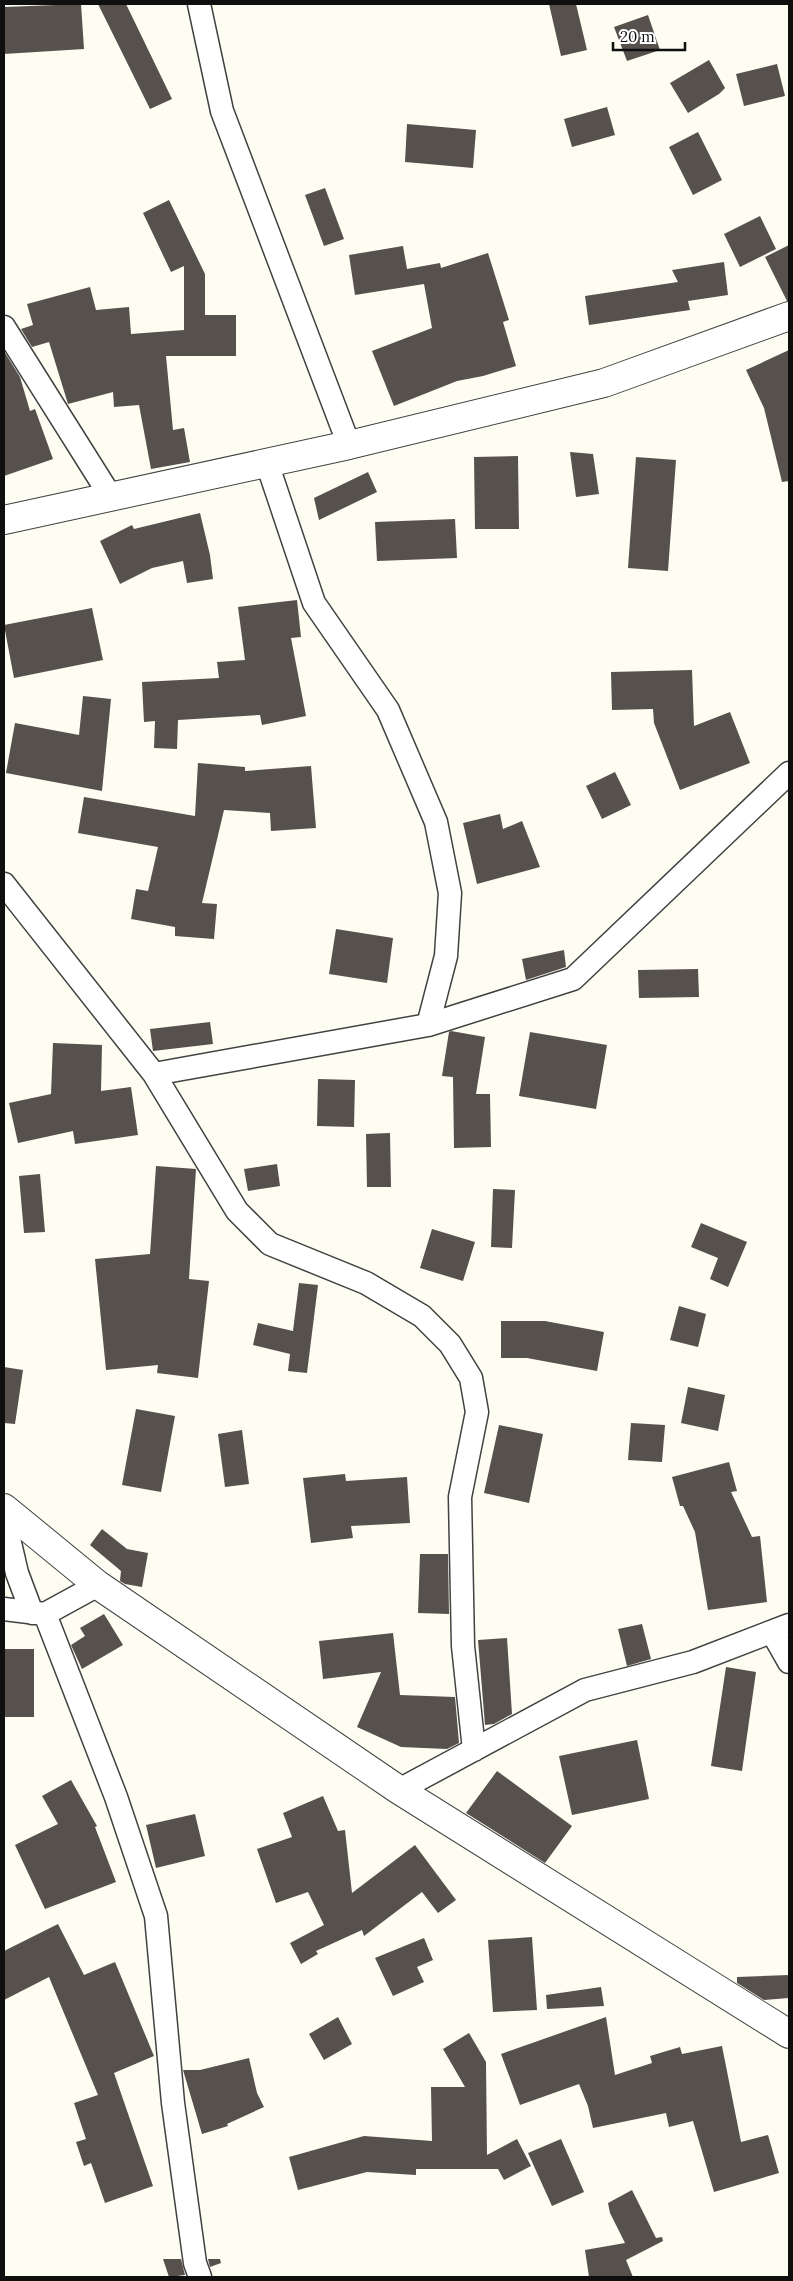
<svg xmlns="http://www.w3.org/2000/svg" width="793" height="2281" font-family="Lora,serif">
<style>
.building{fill:#56514c}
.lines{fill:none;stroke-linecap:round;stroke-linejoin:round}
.minor-casing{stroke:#424242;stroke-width:25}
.tertiary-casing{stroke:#424242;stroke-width:30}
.minor{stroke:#fff;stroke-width:22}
.tertiary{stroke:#fff;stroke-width:28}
</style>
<rect width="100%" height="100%" fill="#fdfdf2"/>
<!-- building -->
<path class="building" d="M 81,4 L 84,49 L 4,54 L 4,7 Z
M 98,4 L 126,4 L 172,99 L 150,109 Z
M 549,4 L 576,4 L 587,50 L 561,56 Z
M 648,15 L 660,50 L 627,61 L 614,27 Z
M 709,60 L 725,88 L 719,94 L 688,113 L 670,83 Z
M 777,64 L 785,96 L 744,106 L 736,74 Z
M 607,107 L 615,135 L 572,147 L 564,119 Z
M 407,124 L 476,130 L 473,168 L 405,162 Z
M 698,132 L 722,180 L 693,195 L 669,147 Z
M 325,188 L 344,239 L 324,246 L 305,195 Z
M 169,200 L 205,274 L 205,315 L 236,315 L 236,356 L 166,356 L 173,430 L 184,428 L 190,462 L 151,469 L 139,405 L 114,407 L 113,392 L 68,404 L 49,342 L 32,347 L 21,329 L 33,325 L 27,304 L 90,287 L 96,310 L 129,307 L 131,334 L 184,330 L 184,266 L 171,272 L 143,213 Z
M 760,216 L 776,249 L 740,267 L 724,234 Z
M 789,245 L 789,301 L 787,301 L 765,257 Z
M 403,246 L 407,269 L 440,263 L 441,268 L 488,253 L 509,320 L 503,322 L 516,366 L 483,376 L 457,381 L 394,406 L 372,351 L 432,328 L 424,284 L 355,295 L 349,255 Z
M 724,262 L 728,295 L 688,301 L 690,310 L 589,325 L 585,296 L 678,282 L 672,270 Z
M 789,350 L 789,481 L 782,482 L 764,408 L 746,370 Z
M 4,351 L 20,377 L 30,411 L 35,409 L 53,459 L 4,476 Z
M 570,452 L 593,454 L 599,494 L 576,497 Z
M 518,456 L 519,529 L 475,529 L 474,457 Z
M 636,457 L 676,460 L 668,571 L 628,568 Z
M 368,472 L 377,492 L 319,520 L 314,498 Z
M 200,513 L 210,555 L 213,579 L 187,583 L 183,561 L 152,568 L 120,584 L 100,541 L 132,525 L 134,529 Z
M 455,519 L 457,558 L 377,561 L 375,522 Z
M 297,600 L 301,637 L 291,638 L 306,716 L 262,725 L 260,715 L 178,720 L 177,749 L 154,748 L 155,721 L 144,722 L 142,682 L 219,678 L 217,662 L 245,660 L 238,607 Z
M 92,608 L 103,660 L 14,678 L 4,625 Z
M 692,670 L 694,726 L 730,712 L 750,763 L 680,790 L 654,723 L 653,709 L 612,710 L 611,672 Z
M 83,696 L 111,699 L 102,791 L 6,773 L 15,723 L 79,735 Z
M 198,763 L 245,767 L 245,771 L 311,766 L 316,828 L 271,831 L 270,813 L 224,810 L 202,903 L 217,904 L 214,939 L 175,936 L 175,927 L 131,919 L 136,889 L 148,891 L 158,847 L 78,833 L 84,797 L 195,816 Z
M 615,772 L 631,805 L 602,819 L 586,786 Z
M 500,814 L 503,829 L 522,821 L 540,867 L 477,884 L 463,823 Z
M 336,929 L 393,938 L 387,983 L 329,974 Z
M 564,950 L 566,967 L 526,980 L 522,959 Z
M 698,969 L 699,997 L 639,998 L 638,970 Z
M 210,1022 L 213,1044 L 153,1051 L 150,1029 Z
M 451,1031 L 485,1037 L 476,1094 L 490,1094 L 491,1147 L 454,1148 L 453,1077 L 442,1076 L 449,1032 Z
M 530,1032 L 607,1045 L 596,1109 L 519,1096 Z
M 53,1043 L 102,1045 L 101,1091 L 131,1087 L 138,1135 L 75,1144 L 73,1131 L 18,1143 L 9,1103 L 51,1094 Z
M 318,1079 L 355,1080 L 354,1127 L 317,1126 Z
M 390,1133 L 391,1187 L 367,1187 L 366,1134 Z
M 277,1164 L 280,1186 L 248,1191 L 244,1169 Z
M 156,1166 L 196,1169 L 189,1279 L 209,1281 L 198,1378 L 157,1373 L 158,1365 L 106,1370 L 95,1259 L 150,1254 Z
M 40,1174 L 45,1232 L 24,1233 L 19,1176 Z
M 493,1189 L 515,1190 L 512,1248 L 491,1247 Z
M 701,1223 L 747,1242 L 728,1287 L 710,1279 L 718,1258 L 691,1247 Z
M 432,1229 L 475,1242 L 463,1281 L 420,1268 Z
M 299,1283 L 318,1285 L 307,1373 L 288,1371 L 290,1354 L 253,1345 L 258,1323 L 293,1331 Z
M 679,1306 L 706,1314 L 698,1347 L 670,1340 Z
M 501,1321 L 545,1321 L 604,1332 L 597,1371 L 527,1358 L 501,1358 Z
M 4,1367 L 23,1370 L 15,1424 L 4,1423 Z
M 688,1387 L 725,1395 L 718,1431 L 681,1423 Z
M 136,1409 L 175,1416 L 161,1492 L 122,1485 Z
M 631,1423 L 665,1425 L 662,1462 L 628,1460 Z
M 499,1425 L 543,1434 L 529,1503 L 484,1493 Z
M 242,1430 L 249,1484 L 225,1487 L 218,1434 Z
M 729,1462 L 737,1491 L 731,1492 L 752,1537 L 760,1536 L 767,1602 L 708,1610 L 695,1532 L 683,1506 L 680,1506 L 672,1477 Z
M 345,1474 L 346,1481 L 407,1477 L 410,1523 L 351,1526 L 353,1538 L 311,1543 L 303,1478 Z
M 102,1529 L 127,1549 L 148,1553 L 142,1587 L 125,1584 L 120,1581 L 121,1571 L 90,1545 Z
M 420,1554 L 448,1554 L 449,1614 L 418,1613 Z
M 104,1614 L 123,1645 L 82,1669 L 71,1645 L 85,1636 L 80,1628 Z
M 642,1624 L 651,1659 L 627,1666 L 618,1629 Z
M 393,1633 L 400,1695 L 455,1697 L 459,1743 L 447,1749 L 401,1747 L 357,1727 L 381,1672 L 323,1679 L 319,1641 Z
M 507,1638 L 512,1714 L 494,1724 L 485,1725 L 478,1640 Z
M 4,1649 L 34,1649 L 34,1717 L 4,1717 Z
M 726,1667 L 756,1672 L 742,1771 L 711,1766 Z
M 637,1740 L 649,1799 L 572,1815 L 559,1756 Z
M 497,1771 L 572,1826 L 545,1863 L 466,1813 Z
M 71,1780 L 97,1826 L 95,1827 L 116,1882 L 45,1909 L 15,1845 L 58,1824 L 42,1796 Z
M 323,1796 L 338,1831 L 345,1830 L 352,1893 L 415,1845 L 456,1900 L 438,1913 L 422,1892 L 364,1936 L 362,1930 L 316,1951 L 318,1954 L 301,1964 L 290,1943 L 324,1925 L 308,1892 L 276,1903 L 257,1849 L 292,1837 L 283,1813 Z
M 195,1814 L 205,1856 L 156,1868 L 146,1825 Z
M 58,1924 L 84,1975 L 115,1962 L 154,2056 L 114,2073 L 153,2186 L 105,2203 L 91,2163 L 84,2166 L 76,2142 L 86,2139 L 74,2103 L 98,2095 L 49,1977 L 4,2000 L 4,1951 Z
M 532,1937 L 537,2010 L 493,2012 L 488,1940 Z
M 424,1938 L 433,1960 L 417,1967 L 424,1982 L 393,1996 L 375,1958 Z
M 789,1975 L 789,1998 L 764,2000 L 737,1983 L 737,1977 Z
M 601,1987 L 604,2006 L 547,2009 L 546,1995 Z
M 338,2017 L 352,2044 L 324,2060 L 309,2034 Z
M 606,2017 L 615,2075 L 652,2063 L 650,2056 L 680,2047 L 682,2054 L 722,2046 L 741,2142 L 768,2135 L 779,2173 L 714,2192 L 693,2121 L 669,2127 L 666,2113 L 593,2128 L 588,2106 L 579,2084 L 520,2105 L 501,2054 Z
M 469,2033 L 486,2062 L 487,2155 L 517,2139 L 531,2166 L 504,2180 L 498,2169 L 416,2169 L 416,2175 L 367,2172 L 298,2190 L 289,2157 L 364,2136 L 432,2141 L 431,2087 L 465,2087 L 443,2049 Z
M 249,2058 L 257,2093 L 264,2107 L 227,2124 L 228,2126 L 202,2134 L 183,2070 L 200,2070 Z
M 561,2139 L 584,2192 L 552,2206 L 528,2153 Z
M 632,2190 L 656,2238 L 662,2237 L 663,2241 L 626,2260 L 633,2277 L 589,2277 L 585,2250 L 625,2243 L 610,2213 L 608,2203 Z
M 163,2259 L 181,2259 L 185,2275 L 169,2277 Z
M 208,2259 L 220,2259 L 221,2263 L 210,2267 Z"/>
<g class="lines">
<defs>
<path id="minor" d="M 199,4 L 222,111 L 349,445
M 4,327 L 111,497
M 267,463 L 314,603 L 388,710 L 436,822 L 450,893 L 446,956 L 428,1025
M 4,884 L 154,1074 L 237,1211 L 270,1244 L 366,1283 L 422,1316 L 450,1344 L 471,1378 L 477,1412 L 460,1497 L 463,1646 L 474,1750
M 154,1074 L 428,1025 L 573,979 L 789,773
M 4,1517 L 17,1573 L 32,1613
M 4,1609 L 45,1614 L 98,1585
M 45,1614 L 116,1797 L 156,1916 L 173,2103 L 195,2263 L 200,2277
M 772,1632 L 789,1662
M 399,1790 L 585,1690 L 693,1662 L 789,1625"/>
<path id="tertiary" d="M 4,520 L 349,445 L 604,383 L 789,316
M 4,1508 L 98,1585 L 399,1790 L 789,2034"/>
</defs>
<!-- minor casing -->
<use href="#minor" class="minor-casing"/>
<!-- tertiary casing -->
<use href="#tertiary" class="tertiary-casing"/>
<!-- minor -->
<use href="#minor" class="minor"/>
<!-- tertiary -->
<use href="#tertiary" class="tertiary"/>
</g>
<!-- border -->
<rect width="793" height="2281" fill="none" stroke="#0f0f0f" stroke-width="10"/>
<!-- scale -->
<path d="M613 42v8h72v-8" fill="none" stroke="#0f0f0f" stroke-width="2.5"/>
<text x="620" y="42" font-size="15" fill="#0f0f0f" stroke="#ffffff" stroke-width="4" paint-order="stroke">20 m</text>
</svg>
